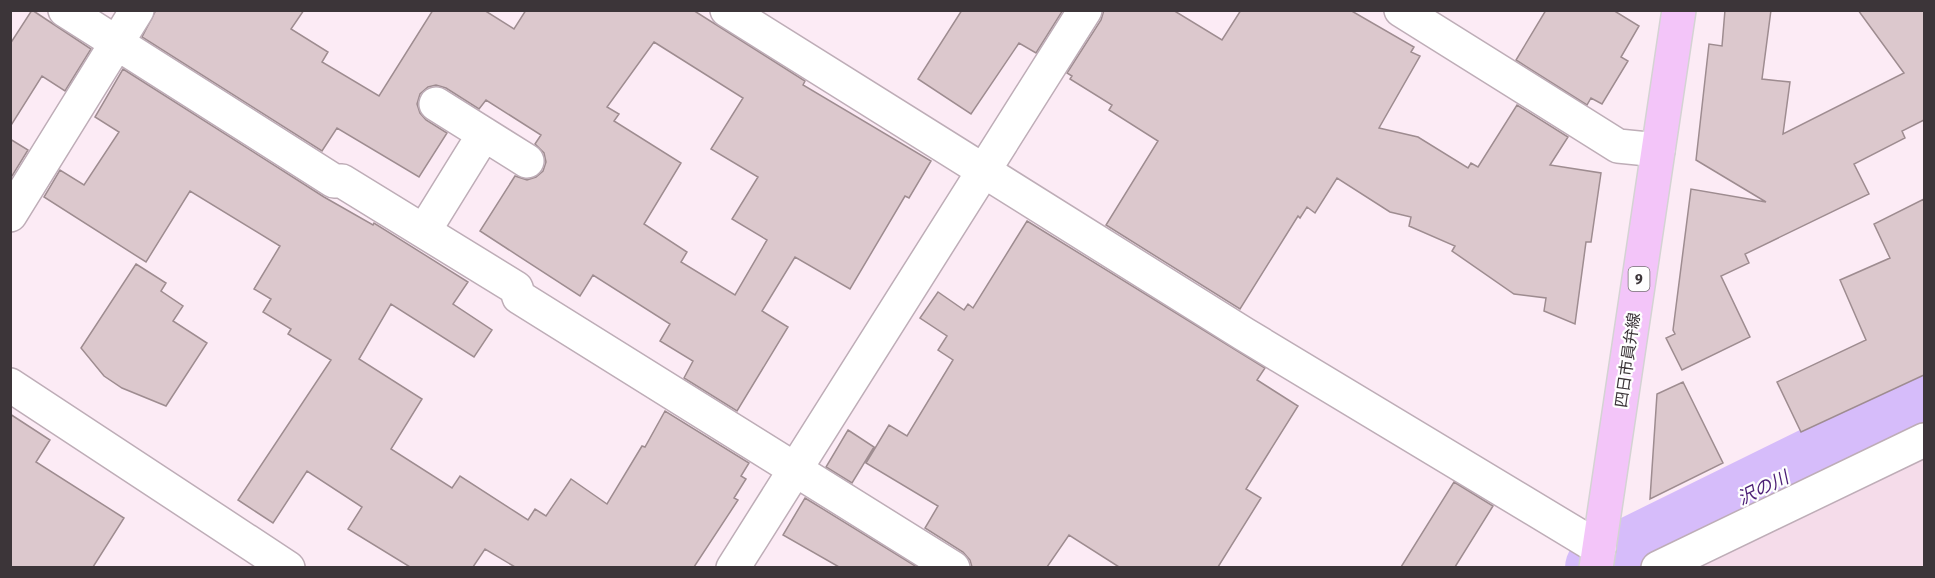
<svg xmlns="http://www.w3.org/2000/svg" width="1935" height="578" font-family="'Fira Sans Condensed','Noto Sans JP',sans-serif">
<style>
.built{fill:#f5dcea}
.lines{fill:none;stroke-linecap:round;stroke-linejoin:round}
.river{stroke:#d6bcfa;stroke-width:72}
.building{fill:#dcc8cd;stroke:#9e8c90;stroke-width:1.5;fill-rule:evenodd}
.street-casing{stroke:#beadb7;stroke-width:36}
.secondary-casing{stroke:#beadb7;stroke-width:36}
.primary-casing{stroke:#d4d3d3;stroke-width:36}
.street{stroke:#fff;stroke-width:33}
.secondary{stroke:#fff;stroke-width:33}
.primary{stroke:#f3c5f9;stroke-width:33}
.labels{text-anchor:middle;stroke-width:4.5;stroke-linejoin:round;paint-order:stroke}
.shield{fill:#fefefe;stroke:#767174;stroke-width:1.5}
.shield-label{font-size:15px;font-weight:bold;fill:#3c3539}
.street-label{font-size:16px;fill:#3c3539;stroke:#fefefe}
.water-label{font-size:18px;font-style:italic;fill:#4c1f76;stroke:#fefefe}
</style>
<rect width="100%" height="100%" fill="#fcebf5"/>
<!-- built -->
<path class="built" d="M 1924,456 L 1924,567 L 1695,567 Z"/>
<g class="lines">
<!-- river -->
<path class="river" d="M 1601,568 L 1924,409"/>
</g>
<!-- building -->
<path class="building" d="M 32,10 L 91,49 L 65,91 L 42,76 L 10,127 L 10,44 Z
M 156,10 L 304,10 L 291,29 L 328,52 L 322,62 L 379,96 L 433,10 L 484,10 L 514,29 L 526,10 L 693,10 L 805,81 L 803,85 L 931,161 L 909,198 L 905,196 L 850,289 L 795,257 L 762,311 L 788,327 L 737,411 L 684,378 L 693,361 L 660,341 L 670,324 L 593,275 L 580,296 L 480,231 L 515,176 L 527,180 L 536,177 L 543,171 L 546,162 L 544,153 L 535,144 L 541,135 L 486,100 L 479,109 L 446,88 L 436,85 L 428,87 L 420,94 L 417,104 L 420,113 L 426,120 L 447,133 L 419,177 L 337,128 L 322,151 L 142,37 ZM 654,42 L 743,98 L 711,149 L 758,177 L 732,219 L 767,240 L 735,295 L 681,262 L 687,252 L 644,224 L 681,163 L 614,121 L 619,114 L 607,107 Z
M 962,10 L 1063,10 L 1036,53 L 1019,43 L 971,114 L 918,79 Z
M 1104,10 L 1173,10 L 1222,40 L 1241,10 L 1350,10 L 1414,47 L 1411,52 L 1420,56 L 1379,128 L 1418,137 L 1468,168 L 1471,163 L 1478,167 L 1517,105 L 1568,137 L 1550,165 L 1601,173 L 1591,242 L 1586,242 L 1575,324 L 1544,311 L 1546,298 L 1514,294 L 1452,251 L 1455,246 L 1409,226 L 1411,217 L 1390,212 L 1337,178 L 1315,213 L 1307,207 L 1300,218 L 1298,216 L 1240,309 L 1106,225 L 1158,141 L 1109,110 L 1112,105 L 1070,79 L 1072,76 L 1067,73 L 1101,20 Z
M 1546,10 L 1613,10 L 1639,26 L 1621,57 L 1628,61 L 1602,104 L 1591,98 L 1587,105 L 1516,60 Z
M 1725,10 L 1771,10 L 1762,79 L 1790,82 L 1783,134 L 1904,73 L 1858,10 L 1924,10 L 1924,120 L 1902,131 L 1905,138 L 1854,164 L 1869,194 L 1745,254 L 1749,263 L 1721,276 L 1750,337 L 1682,370 L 1666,338 L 1675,334 L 1673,330 L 1691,189 L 1766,202 L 1696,160 L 1709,44 L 1722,46 Z
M 123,69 L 324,197 L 373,225 L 374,223 L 468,282 L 453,304 L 492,330 L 474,357 L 391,304 L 359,359 L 422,399 L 391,449 L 452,488 L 460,476 L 528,520 L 535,509 L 546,516 L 571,479 L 607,504 L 642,446 L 645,447 L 665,411 L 749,463 L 741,476 L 746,479 L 734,498 L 738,500 L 694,567 L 515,567 L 485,549 L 473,567 L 410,567 L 348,529 L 362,507 L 307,471 L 273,523 L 238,500 L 331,360 L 288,334 L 291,329 L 263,312 L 271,299 L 254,289 L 280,246 L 190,191 L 146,262 L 44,197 L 60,170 L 84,185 L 119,132 L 95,117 Z
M 10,139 L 28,150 L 12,176 L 10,176 Z
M 1924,199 L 1924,375 L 1801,432 L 1777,382 L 1866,340 L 1840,280 L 1890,258 L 1874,224 Z
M 1027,221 L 1265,368 L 1257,380 L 1298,406 L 1246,489 L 1261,498 L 1218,567 L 1119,567 L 1069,535 L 1047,567 L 972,567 L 970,560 L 963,552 L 925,528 L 938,506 L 866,463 L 889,425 L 907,436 L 953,360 L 938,350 L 947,336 L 920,318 L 938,292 L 964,310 L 968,304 L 973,308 Z
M 136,264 L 166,283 L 161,291 L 183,306 L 173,321 L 207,343 L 166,406 L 122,388 L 104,376 L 81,348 Z
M 1683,382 L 1723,463 L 1650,499 L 1657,394 Z
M 10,414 L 50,440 L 36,462 L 124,518 L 93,567 L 10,567 Z
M 848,430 L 874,447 L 852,483 L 826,467 Z
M 1454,482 L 1493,506 L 1455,567 L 1401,567 Z
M 805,498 L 917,567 L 839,567 L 783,535 Z"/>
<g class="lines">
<defs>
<path id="street" d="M 65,10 L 334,181 L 342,181 L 516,288 L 519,297 L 953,568
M 727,10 L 1244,334 L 1599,548
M 1401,10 L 1618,146 L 1658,150
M 436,104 L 527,161
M 10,215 L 137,10
M 424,231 L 484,134
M 733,568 L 1085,10
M 1658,568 L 1924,440"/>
<path id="secondary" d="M 10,385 L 288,568"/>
<path id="primary" d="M 1596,568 L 1679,10"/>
</defs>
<!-- street casing -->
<use href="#street" class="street-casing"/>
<!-- secondary casing -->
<use href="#secondary" class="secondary-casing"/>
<!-- primary casing -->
<use href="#primary" class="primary-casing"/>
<!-- street -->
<use href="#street" class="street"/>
<!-- secondary -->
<use href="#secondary" class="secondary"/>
<!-- primary -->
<use href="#primary" class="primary"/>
</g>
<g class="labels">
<!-- shield labels -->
<rect class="shield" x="1628.5" y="267" width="21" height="24" rx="4.5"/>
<g class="shield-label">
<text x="1639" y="284">9</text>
</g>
<!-- street labels -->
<g class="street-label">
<text transform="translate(1627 360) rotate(-82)" y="6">四日市員弁線</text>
</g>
<!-- water labels -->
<g class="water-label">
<text transform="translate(1763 488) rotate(-26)" y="6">沢の川</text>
</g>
</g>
<!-- border -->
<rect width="1935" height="578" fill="none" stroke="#3c3539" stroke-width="24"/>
</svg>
